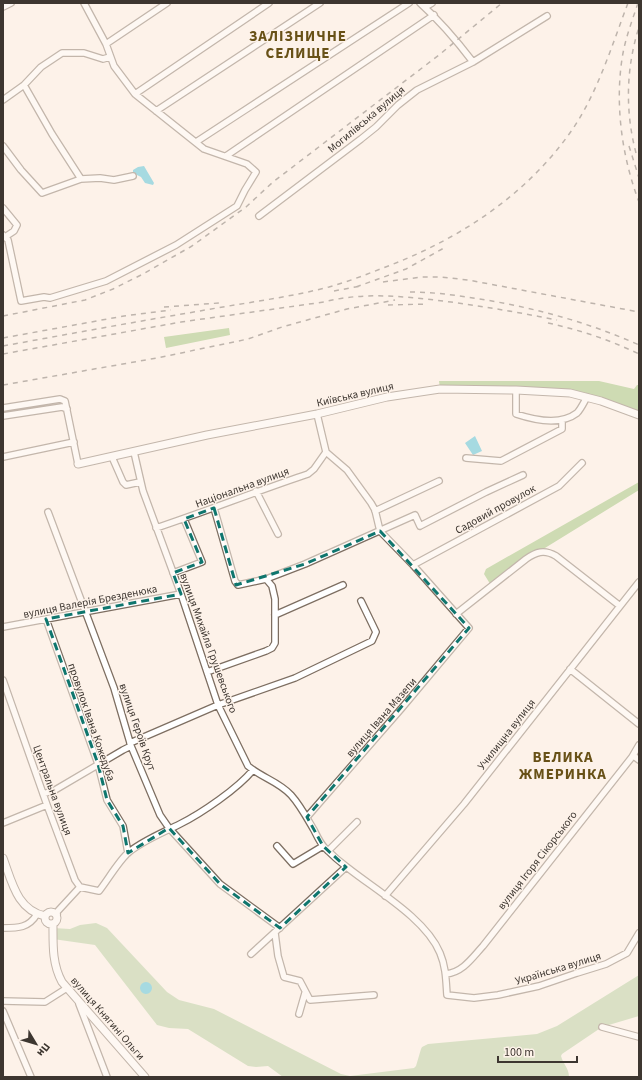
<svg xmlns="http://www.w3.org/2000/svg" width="642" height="1080" font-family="'Source Sans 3',sans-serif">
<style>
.green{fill:#afcb9a}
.forest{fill:#94be71}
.water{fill:#3dbcd7}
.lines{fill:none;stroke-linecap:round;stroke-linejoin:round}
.minor-casing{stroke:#7d6e61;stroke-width:8}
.tertiary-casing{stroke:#7d6e61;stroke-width:9}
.minor{stroke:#fff;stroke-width:5.5}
.tertiary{stroke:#fff;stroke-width:7}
.rail{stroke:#716963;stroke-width:1.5;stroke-dasharray:5 5;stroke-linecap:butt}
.marked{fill:none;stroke:#0f766e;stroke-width:3;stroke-dasharray:8 5;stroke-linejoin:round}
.labels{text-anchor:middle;stroke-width:3;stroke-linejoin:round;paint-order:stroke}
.street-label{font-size:11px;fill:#3d3630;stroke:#fdf2e9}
.district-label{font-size:15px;font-weight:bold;letter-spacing:1px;fill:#685117;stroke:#fdf2e9}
</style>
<rect width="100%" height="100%" fill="#fdf2e9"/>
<!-- green -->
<path class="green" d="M 96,923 L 107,928 L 167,992 L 179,1000 L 214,1009 L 341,1074 L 350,1076 L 414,1068 L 416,1066 L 421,1049 L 422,1047 L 428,1044 L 537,1034 L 557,1026 L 639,975 L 639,1016 L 602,1027 L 562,1054 L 561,1056 C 563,1064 569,1068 569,1077 L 283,1077 L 268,1066 L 256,1067 L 248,1066 L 188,1029 L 169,1028 L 157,1025 L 95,945 L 53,939 L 53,928 L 70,929 L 80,925 Z"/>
<!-- forest -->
<path class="forest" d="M 229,328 L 230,335 L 166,348 L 164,337 Z
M 439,381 L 599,381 L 634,389 L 637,385 L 639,385 L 639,415 L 577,394 L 440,389 Z
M 639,482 L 639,490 L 532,556 L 492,587 L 484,574 L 486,569 Z"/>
<!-- water -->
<path class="water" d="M 144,166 L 154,183 L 153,185 L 145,183 L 141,177 L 133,173 L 133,170 L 138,167 Z
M 475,436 L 482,451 L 473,455 L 465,443 Z
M140 988a6 6 0 1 1 12 0a6 6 0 1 1-12 0Z"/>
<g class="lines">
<defs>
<path id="minor" d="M 420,3 C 440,21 457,41 473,62
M 3,7 L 11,3
M 425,7 L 432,3
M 106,44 L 167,3
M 24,85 L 52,134 L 81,179 L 100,178 L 114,180 L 133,176
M 135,94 L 269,3
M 3,100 L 24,85 L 41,67 L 62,53 L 84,53 L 103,59 L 110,57
M 156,111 L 320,3
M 196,142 L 409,3
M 3,146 L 21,170 L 42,193 L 81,179
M 226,156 L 434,15
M 3,208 L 17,225 L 14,231 L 5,237
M 259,216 L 361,139 L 376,127 L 398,105 L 417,90 L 473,62 L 547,16
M 3,235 L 8,240 L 21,301 L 44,297 L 50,298 L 106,281 L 176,245 L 237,206 L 245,190 L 256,172 L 247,164 L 204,149 L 135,94 L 114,66 L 106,44 L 84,3
M 516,390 L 516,414 C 534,420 560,426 577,413 C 581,409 584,402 587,397
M 3,408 L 60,399 L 65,401 L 78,464
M 3,416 L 62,407 L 67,409
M 134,452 L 143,491 L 181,594 L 218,705 L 248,766 C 262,778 278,781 291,795 C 300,805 307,818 314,830 C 317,836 320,843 325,848 C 332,855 340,862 348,868 C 377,891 426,919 440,953 C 446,967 446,981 447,995 L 474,998 L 498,995 L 539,986 L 577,973 L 606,964 L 627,953 L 639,933
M 3,457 L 74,442
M 112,457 L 123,482 L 126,485 L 140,482
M 466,458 L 501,461 L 562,429 L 562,420
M 256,491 L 278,534
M 375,511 L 439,481
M 48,512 L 114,688 L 131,746 L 160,815 L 169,828 L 220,884 L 280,928
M 156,528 C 207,511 257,491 308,474 L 314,469 L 326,452
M 413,565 L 559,486 L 582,463
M 173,573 L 202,562 L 184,519
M 266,579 L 305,564 L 415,515 L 420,526 L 486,492 L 523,475
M 456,614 L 526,559 C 536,552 544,549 556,556 L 620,606
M 275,615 L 343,585
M 46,619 L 98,764 L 107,800 L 123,826 L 128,853
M 3,627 L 181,594
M 570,669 L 639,724
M 207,672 L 266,651 L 272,648 L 275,643 L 275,599 L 272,586 L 266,579 L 238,585 L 235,581 L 214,508
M 3,680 L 47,805 L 75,880 L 80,887 L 99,891 C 107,881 120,859 129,852 C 144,840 162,833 180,824 C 202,813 237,789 253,770
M 130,743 L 218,705 L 295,678 L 372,641 L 376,632 L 361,601
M 632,757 L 639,745
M 43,794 L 55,790 L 123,750 L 131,746
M 307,817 L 401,709 L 469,628 L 413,565 L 380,531 L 375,510 L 371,503 L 347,470 L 326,452 L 317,414
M 3,823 L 47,805
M 277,846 L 293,864 L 323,846
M 328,851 L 357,822
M 385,896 L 464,804 L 639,582
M 57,914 L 56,913 L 80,887
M 3,928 C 18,928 29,928 37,914
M 275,933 L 278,956 L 284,977 L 300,981 L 310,1000 L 374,995
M 251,954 L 346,867
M 446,974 C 463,972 472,958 483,946 L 632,757 L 635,757 L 639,760
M 3,1001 L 45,1002 L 67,988
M 79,1004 L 107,1077
M 3,1011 L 31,1077
M 299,1014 L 305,993
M 602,1027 L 639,1037"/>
<path id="tertiary" d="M 78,464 L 207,435 L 317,414 L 387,397 L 440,389 L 516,390 L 570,393 L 601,401 L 639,415
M 3,858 C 12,882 17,910 45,916
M45 918a6 6 0 1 1 12 0a6 6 0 1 1-12 0Z
M 53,924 C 53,944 52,964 62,982 L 145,1077"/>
</defs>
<!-- minor casing -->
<use href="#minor" class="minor-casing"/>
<!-- tertiary casing -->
<use href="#tertiary" class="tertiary-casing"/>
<!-- minor -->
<use href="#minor" class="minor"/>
<!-- tertiary -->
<use href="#tertiary" class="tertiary"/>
<!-- rail -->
<path class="rail" d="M 638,3 C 632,21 625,39 622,59 C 615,106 622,157 639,202
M 629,146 L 639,178
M 636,153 C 625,111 626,68 639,27
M 383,282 L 422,277 L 441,277 L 468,280 L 639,312
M 356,287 L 406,269 L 444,248
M 334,291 L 361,286
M 410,292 C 436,292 461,296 486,300 C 539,309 590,323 639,345
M 388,305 L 428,304
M 164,307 L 219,303
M 3,316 L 85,300 L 113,289 L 143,274 L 192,246 L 246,207 L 273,182 L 439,55 L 502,3
M 548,323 C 580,330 610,340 639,354
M 3,338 L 124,316 L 171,310
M 3,346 C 69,334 134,322 200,311 C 243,303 286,298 329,287 C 347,282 365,275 383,268 C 458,240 526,196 572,130 C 598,92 612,45 628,3
M 3,354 L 181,322 L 324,302 C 366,291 409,297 451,302 C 487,307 522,313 557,320
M 3,385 L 157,358 L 248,339 L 282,327 L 347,309 L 395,300"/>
</g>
<!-- marked area -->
<path d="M0 0H642V1080H0ZM 214,508 L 236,585 L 305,564 L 380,531 L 469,628 L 307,817 L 323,846 L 346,867 L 280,928 L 220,884 L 169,828 L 128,853 L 123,826 L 107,800 L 98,764 L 46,619 L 181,594 L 173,573 L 202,562 L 184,519 Z" fill="#fdf2e9" fill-opacity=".55" fill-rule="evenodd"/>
<path class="marked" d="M 214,508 L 236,585 L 305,564 L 380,531 L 469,628 L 307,817 L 323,846 L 346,867 L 280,928 L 220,884 L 169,828 L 128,853 L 123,826 L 107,800 L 98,764 L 46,619 L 181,594 L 173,573 L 202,562 L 184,519 Z"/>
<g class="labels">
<!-- street labels -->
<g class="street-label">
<text transform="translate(366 119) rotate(-40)" y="4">Могилівська вулиця</text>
<text transform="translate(355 394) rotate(-13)" y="4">Київська вулиця</text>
<text transform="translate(242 487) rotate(-20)" y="4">Національна вулиця</text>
<text transform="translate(495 509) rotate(-29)" y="4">Садовий провулок</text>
<text transform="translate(90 601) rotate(-11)" y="4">вулиця Валерія Брезденюка</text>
<text transform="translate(209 643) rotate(70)" y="4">вулиця Михайла Грушевського</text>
<text transform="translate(381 717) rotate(-49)" y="4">вулиця Івана Мазепи</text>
<text transform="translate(92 722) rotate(71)" y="4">провулок Івана Кожедуба</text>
<text transform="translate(138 727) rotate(71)" y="4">вулиця Героїв Крут</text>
<text transform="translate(506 734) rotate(-52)" y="4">Училищна вулиця</text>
<text transform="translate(53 790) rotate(70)" y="4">Центральна вулиця</text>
<text transform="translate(537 860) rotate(-52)" y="4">вулиця Ігоря Сікорського</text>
<text transform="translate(558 968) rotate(-17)" y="4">Українська вулиця</text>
<text transform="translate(108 1018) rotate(49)" y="4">вулиця Княгині Ольги</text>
</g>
<!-- district labels -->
<g class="district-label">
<text x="298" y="41">ЗАЛІЗНИЧНЕ<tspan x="298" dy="17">СЕЛИЩЕ</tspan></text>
<text x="563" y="762">ВЕЛИКА<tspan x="563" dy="17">ЖМЕРИНКА</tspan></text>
</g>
</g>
<!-- border -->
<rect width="642" height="1080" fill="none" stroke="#3d3630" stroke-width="8"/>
<!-- north arrow -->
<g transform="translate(36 1044) rotate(128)" stroke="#fdf2e9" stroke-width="3" paint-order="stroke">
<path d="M0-3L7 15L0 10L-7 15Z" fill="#3d3630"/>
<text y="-6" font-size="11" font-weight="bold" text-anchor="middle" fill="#3d3630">Пн</text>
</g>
<!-- scale -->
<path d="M498 1056v6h79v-6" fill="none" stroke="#3d3630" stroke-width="2"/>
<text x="504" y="1056" font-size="12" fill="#3d3630" stroke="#fdf2e9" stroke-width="3" paint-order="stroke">100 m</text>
</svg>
